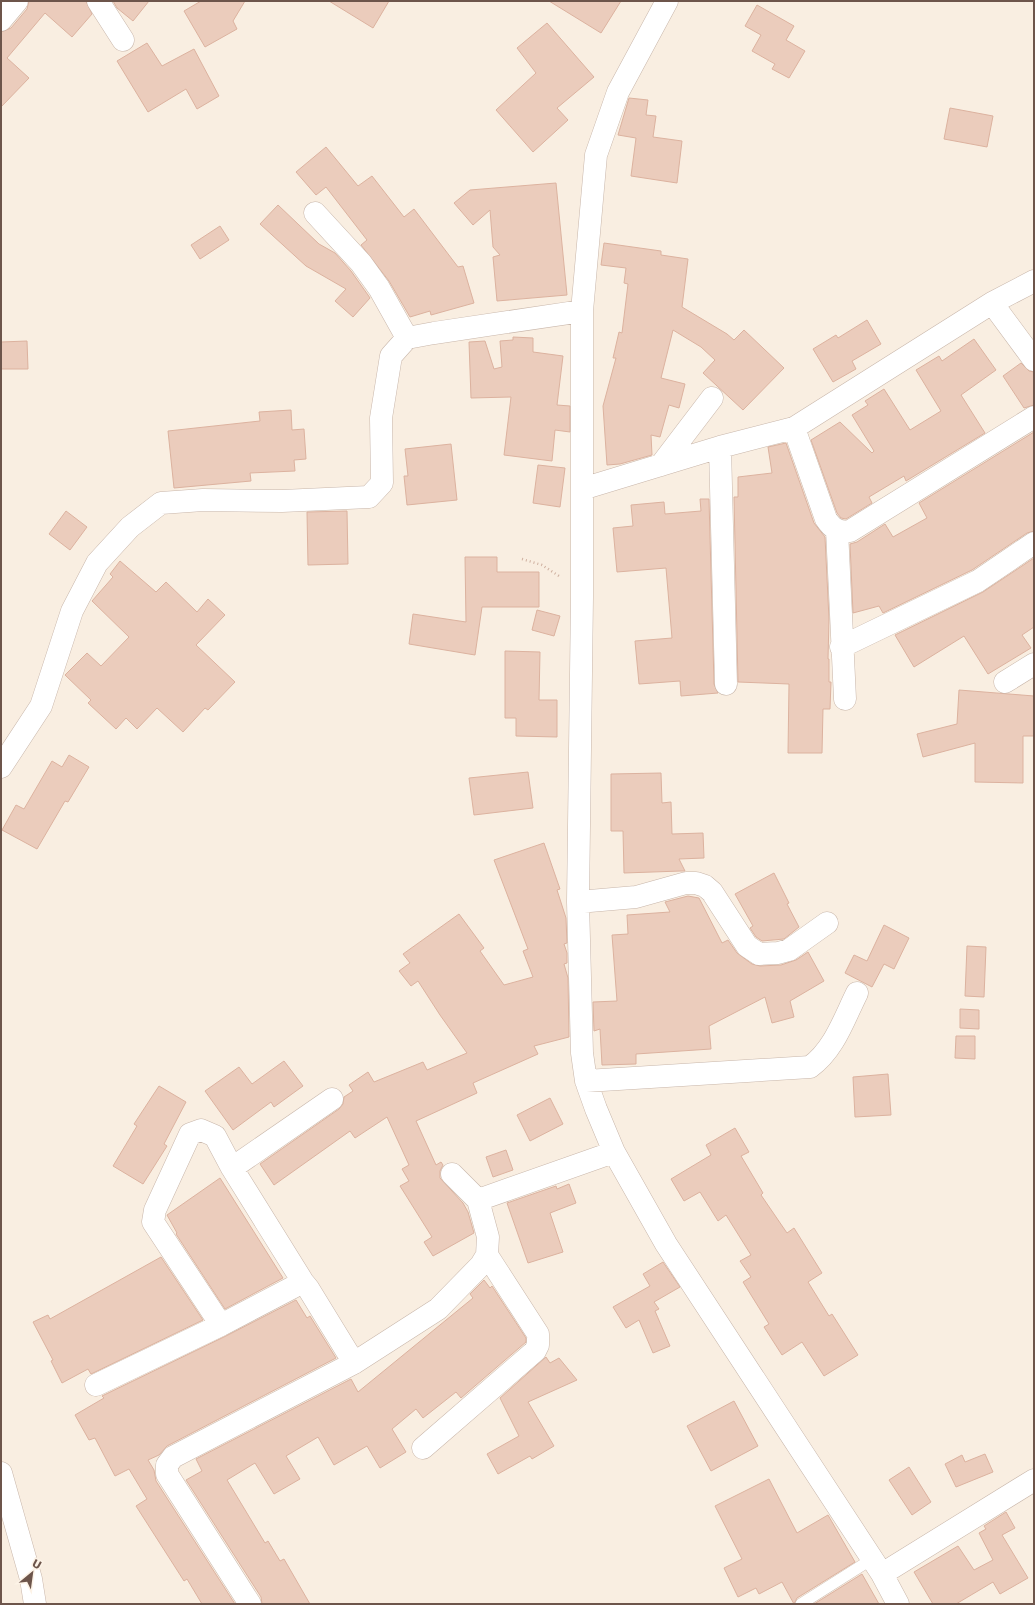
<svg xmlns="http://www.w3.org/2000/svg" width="1035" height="1605" font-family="'DejaVu Sans',sans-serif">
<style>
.building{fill:#ebccbc;stroke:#dcb29f}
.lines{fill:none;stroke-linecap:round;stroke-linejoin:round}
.lane-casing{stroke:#c8b6aa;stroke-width:12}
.street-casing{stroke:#c8b6aa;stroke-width:23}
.path{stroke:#cfb0a0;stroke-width:2.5;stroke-dasharray:1 3;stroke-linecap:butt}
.lane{stroke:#fff;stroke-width:11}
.street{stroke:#fff;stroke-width:22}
</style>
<rect width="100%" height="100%" fill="#f9eee1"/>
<!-- building -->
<path class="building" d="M 29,1 L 86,1 L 92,14 L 72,37 L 45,13 L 7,58 L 29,78 L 1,107 L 1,32 L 11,28 L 27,9 Z
M 113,1 L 149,1 L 133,21 L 117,8 Z
M 201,1 L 245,1 L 233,21 L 237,29 L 205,47 L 184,11 Z
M 329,1 L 389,1 L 373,28 Z
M 549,1 L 621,1 L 601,33 Z
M 757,5 L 794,26 L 786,40 L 805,51 L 789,78 L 772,69 L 775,64 L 752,51 L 761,35 L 745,26 Z
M 547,23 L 594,77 L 557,108 L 568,120 L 533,152 L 496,110 L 536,73 L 517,48 Z
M 147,43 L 162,66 L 194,49 L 219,96 L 197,109 L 186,89 L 148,112 L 117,61 Z
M 629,98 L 648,100 L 646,115 L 656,116 L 653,137 L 682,141 L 677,183 L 631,176 L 636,138 L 618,135 Z
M 950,108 L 993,116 L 987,147 L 944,139 Z
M 326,147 L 358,186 L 372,176 L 404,217 L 414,209 L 458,267 L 463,266 L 474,303 L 431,315 L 430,311 L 410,317 L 389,281 L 361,245 L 367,240 L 326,187 L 316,195 L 296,172 Z
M 556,183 L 567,295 L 497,301 L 493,257 L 500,255 L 493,247 L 490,210 L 473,225 L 454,203 L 470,190 Z
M 278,205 L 319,244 L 335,253 L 351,271 L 368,295 L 370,298 L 353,317 L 335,301 L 346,289 L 306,266 L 260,224 Z
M 220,226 L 229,240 L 200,259 L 191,245 Z
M 604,243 L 661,251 L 661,255 L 688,259 L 682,307 L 727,334 L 734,340 L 744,330 L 784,368 L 743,410 L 703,373 L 715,360 L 701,347 L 673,330 L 661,378 L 685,384 L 679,408 L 669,405 L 660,437 L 651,435 L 652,455 L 620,464 L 607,465 L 603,406 L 616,358 L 613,358 L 619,332 L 622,333 L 628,284 L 624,283 L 626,268 L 601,265 Z
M 867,320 L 881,344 L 852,361 L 856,369 L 833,382 L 813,349 L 836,335 L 838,338 Z
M 513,337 L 533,338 L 533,352 L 563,356 L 557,405 L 570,406 L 570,432 L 555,430 L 552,461 L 504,455 L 511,397 L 471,398 L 469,342 L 485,341 L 494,369 L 502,367 L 500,341 L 513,340 Z
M 974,339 L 996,370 L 961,395 L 985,433 L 906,481 L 904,476 L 869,497 L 872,503 L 846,519 L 841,518 L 837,513 L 811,440 L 840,422 L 872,453 L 874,451 L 852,415 L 868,405 L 865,401 L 884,389 L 910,430 L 941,411 L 916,370 L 939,356 L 942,361 Z
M 27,341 L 28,369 L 1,369 L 1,342 Z
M 1021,363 L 1029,371 L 1034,372 L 1034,405 L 1024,408 L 1003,376 Z
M 291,410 L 292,430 L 304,429 L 306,459 L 294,460 L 295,471 L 250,473 L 251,481 L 174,488 L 168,431 L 260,421 L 259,412 Z
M 1034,432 L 1034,531 L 1027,533 L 972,570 L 883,613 L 879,606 L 853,613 L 850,544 L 857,542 L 885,524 L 893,537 L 927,518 L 919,503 Z
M 786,443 L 814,523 L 825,537 L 829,619 L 828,659 L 829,659 L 829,682 L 831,682 L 830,709 L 823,709 L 822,753 L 788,753 L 789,684 L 738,682 L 734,497 L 738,497 L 738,477 L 772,473 L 768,447 Z
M 451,444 L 457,500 L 407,505 L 404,476 L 408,476 L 405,449 Z
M 538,465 L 565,468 L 560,507 L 533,503 Z
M 700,499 L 709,499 L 714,684 L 718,693 L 681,696 L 680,681 L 639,684 L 635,641 L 672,638 L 666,568 L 617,572 L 613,528 L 633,526 L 631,505 L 664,502 L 665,514 L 701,511 Z
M 66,511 L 87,527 L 70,550 L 49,534 Z
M 347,511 L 348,564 L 308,565 L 307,512 Z
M 465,557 L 497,557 L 497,572 L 539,572 L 539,607 L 482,607 L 475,655 L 409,644 L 413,614 L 466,622 Z
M 1034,558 L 1034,627 L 1022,635 L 1031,648 L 988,674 L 964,636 L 914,667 L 895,635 L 983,592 Z
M 120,561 L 156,592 L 166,582 L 197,612 L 208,599 L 225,615 L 196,645 L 235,682 L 208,710 L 205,708 L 183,732 L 157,708 L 137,729 L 126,718 L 116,729 L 88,703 L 91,700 L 65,675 L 87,653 L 101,666 L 129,637 L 92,601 L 113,577 L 110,574 Z
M 537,610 L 560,616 L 554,636 L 532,630 Z
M 505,651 L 540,652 L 539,700 L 557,700 L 557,737 L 516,736 L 516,718 L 505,718 Z
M 959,690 L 1034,696 L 1034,736 L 1023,736 L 1023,783 L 975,782 L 975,743 L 923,757 L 917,734 L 957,724 Z
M 69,755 L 89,767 L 68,802 L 65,801 L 37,849 L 2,830 L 16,805 L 24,809 L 52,761 L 62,767 Z
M 528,772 L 533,808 L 474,815 L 469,778 Z
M 661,773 L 662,803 L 671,802 L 672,834 L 703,833 L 704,858 L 679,859 L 685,871 L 681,871 L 624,873 L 623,831 L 611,831 L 611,774 Z
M 544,843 L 560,889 L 557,890 L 566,918 L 567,943 L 564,944 L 567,953 L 567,963 L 564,964 L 568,978 L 569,1037 L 534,1046 L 538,1054 L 473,1083 L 477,1093 L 416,1121 L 436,1165 L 441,1162 L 443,1165 L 440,1171 L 440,1178 L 463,1203 L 468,1212 L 474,1233 L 433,1256 L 424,1242 L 432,1237 L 400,1186 L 409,1181 L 402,1169 L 409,1165 L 387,1117 L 355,1138 L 350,1131 L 274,1185 L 260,1164 L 339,1109 L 343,1104 L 344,1097 L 353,1091 L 349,1085 L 368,1072 L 374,1082 L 423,1062 L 427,1070 L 467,1053 L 440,1015 L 418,981 L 411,986 L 399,971 L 410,963 L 403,954 L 459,914 L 484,948 L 480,951 L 504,985 L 533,977 L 523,951 L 528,949 L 494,860 Z
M 774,873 L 789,903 L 787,904 L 799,927 L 784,939 L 762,941 L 756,937 L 750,928 L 753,926 L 735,894 Z
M 688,896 L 699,898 L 722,943 L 728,940 L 737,953 L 752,964 L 760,966 L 781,965 L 796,960 L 808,952 L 824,981 L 790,1001 L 794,1017 L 772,1023 L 765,997 L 709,1026 L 711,1049 L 636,1054 L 636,1064 L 602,1065 L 600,1029 L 594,1031 L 593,1002 L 617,1001 L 612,935 L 628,934 L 627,915 L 670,912 L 665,902 Z
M 884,925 L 909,938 L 894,969 L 884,964 L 872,987 L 845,973 L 854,955 L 867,961 Z
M 967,946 L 986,947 L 984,997 L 965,996 Z
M 960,1009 L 979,1010 L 979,1029 L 960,1028 Z
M 956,1036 L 975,1036 L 975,1059 L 955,1058 Z
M 284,1061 L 303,1086 L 274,1107 L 271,1102 L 233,1130 L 205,1091 L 239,1067 L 252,1084 Z
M 888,1074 L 891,1115 L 855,1117 L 853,1077 Z
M 159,1086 L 186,1102 L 164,1144 L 167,1146 L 143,1184 L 113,1166 L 137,1126 L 134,1124 Z
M 550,1098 L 563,1124 L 530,1141 L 517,1115 Z
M 735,1128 L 749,1152 L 741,1156 L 763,1193 L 761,1195 L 787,1233 L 794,1228 L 822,1273 L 808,1282 L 829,1316 L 832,1314 L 858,1355 L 824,1376 L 802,1342 L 782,1355 L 764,1327 L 769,1324 L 743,1282 L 751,1277 L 740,1261 L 751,1255 L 726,1215 L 718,1221 L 700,1192 L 684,1201 L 671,1179 L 711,1155 L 706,1145 Z
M 506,1150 L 513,1170 L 493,1177 L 486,1157 Z
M 220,1178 L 283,1278 L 225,1309 L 176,1234 L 177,1233 L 167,1215 Z
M 569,1184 L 576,1203 L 550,1213 L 563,1252 L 528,1263 L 507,1203 L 556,1186 L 557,1189 Z
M 161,1257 L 203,1320 L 91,1374 L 88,1369 L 62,1383 L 51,1361 L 53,1360 L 33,1322 L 48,1315 L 50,1319 Z
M 663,1262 L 680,1287 L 654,1302 L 659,1309 L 655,1311 L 670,1346 L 653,1353 L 639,1320 L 626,1328 L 613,1307 L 650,1286 L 643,1274 Z
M 484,1280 L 490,1288 L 492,1286 L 526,1338 L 526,1342 L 461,1398 L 456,1392 L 423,1418 L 416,1409 L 392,1429 L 406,1452 L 380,1468 L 367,1446 L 334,1465 L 318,1437 L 286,1456 L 300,1479 L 274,1494 L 255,1463 L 227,1480 L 265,1543 L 268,1541 L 280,1561 L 284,1559 L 310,1604 L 262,1604 L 261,1597 L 186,1480 L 202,1471 L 196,1459 L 351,1379 L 358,1392 L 473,1298 L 470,1294 Z
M 296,1300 L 307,1318 L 310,1316 L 336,1358 L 167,1446 L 159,1455 L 148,1460 L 154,1470 L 156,1481 L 235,1604 L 202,1604 L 187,1579 L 184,1581 L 136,1506 L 147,1499 L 129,1469 L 115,1476 L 95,1438 L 89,1440 L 75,1415 L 104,1398 L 102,1396 L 226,1336 Z
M 546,1357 L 550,1363 L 559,1358 L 577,1380 L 528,1402 L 554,1446 L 532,1459 L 530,1456 L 498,1474 L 487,1454 L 519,1436 L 500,1398 Z
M 734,1401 L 758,1446 L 711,1471 L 687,1426 Z
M 985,1454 L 993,1472 L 956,1487 L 945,1464 L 962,1455 L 965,1462 Z
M 909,1467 L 931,1502 L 912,1515 L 889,1480 Z
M 769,1479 L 797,1533 L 828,1515 L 855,1562 L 797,1598 L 794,1604 L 782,1582 L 759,1594 L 756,1588 L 738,1597 L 724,1568 L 742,1559 L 715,1506 Z
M 1006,1512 L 1015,1528 L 1002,1535 L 1028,1578 L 1000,1594 L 993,1582 L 956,1604 L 933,1604 L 914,1572 L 958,1546 L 974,1570 L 993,1560 L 979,1533 L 986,1529 L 984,1526 Z
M 862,1574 L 879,1604 L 814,1604 Z"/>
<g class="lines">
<defs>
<path id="lane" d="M 801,1604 L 872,1559"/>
<path id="street" d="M 98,1 L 123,40
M 667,1 L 618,92 L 596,155 L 582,311 L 582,597 L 578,902 L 582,1053 L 586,1081 L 596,1109 L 614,1152 L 666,1244 L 882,1574 L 898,1604
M 1,20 L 17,1
M 315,213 L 361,263 L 379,288 L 407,338
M 992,303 L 1034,360
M 794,428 L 826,519 C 832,528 838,533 850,531 L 1034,417
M 720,447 L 726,684
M 661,465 L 712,398
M 582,489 L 720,447 L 794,428 L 992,303 L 1034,281
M 837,530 L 845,699
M 841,647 L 978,581 L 1034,543
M 1005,682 L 1034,664
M 1,767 L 41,706 L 72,611 L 97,563 L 130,527 L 161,503 L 203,500 L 282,501 L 369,497 L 382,483 L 381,418 L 391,356 L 407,338 L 434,333 L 582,311
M 578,902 L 636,897 L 686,883 L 696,883 L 705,886 L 712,892 L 747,946 L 759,954 L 778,953 L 789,950 L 827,923
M 586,1081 L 810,1067 C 834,1050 844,1019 857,993
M 232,1168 L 332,1099
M 452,1174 L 478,1200
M 221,1325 L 153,1222 L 155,1210 L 190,1134 L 201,1130 L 215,1136 L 232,1168 L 303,1282
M 354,1363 L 438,1309 L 481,1265 L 487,1255 L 488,1237 L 478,1200 L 614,1152
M 96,1385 L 221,1325 L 303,1282 L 308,1288 L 354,1363 L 173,1457 L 167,1465 L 167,1474 L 250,1604
M 423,1448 L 535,1351 L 538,1345 L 538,1334 L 487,1255
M 1,1473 L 31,1579 L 35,1604
M 882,1574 L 1034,1480"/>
</defs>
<!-- lane casing -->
<use href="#lane" class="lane-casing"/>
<!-- street casing -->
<use href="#street" class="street-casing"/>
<!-- path -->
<path class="path" d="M 522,559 L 542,565 L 559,576"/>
<!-- lane -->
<use href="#lane" class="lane"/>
<!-- street -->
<use href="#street" class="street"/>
</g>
<!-- border -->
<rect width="1035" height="1605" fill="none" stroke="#6d554b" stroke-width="4"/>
<!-- north arrow -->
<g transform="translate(32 1573) rotate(29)" stroke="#fdf3e7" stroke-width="3" paint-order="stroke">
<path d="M0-3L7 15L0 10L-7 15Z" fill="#6d554b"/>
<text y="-6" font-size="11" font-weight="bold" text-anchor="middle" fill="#6d554b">U</text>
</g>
</svg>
